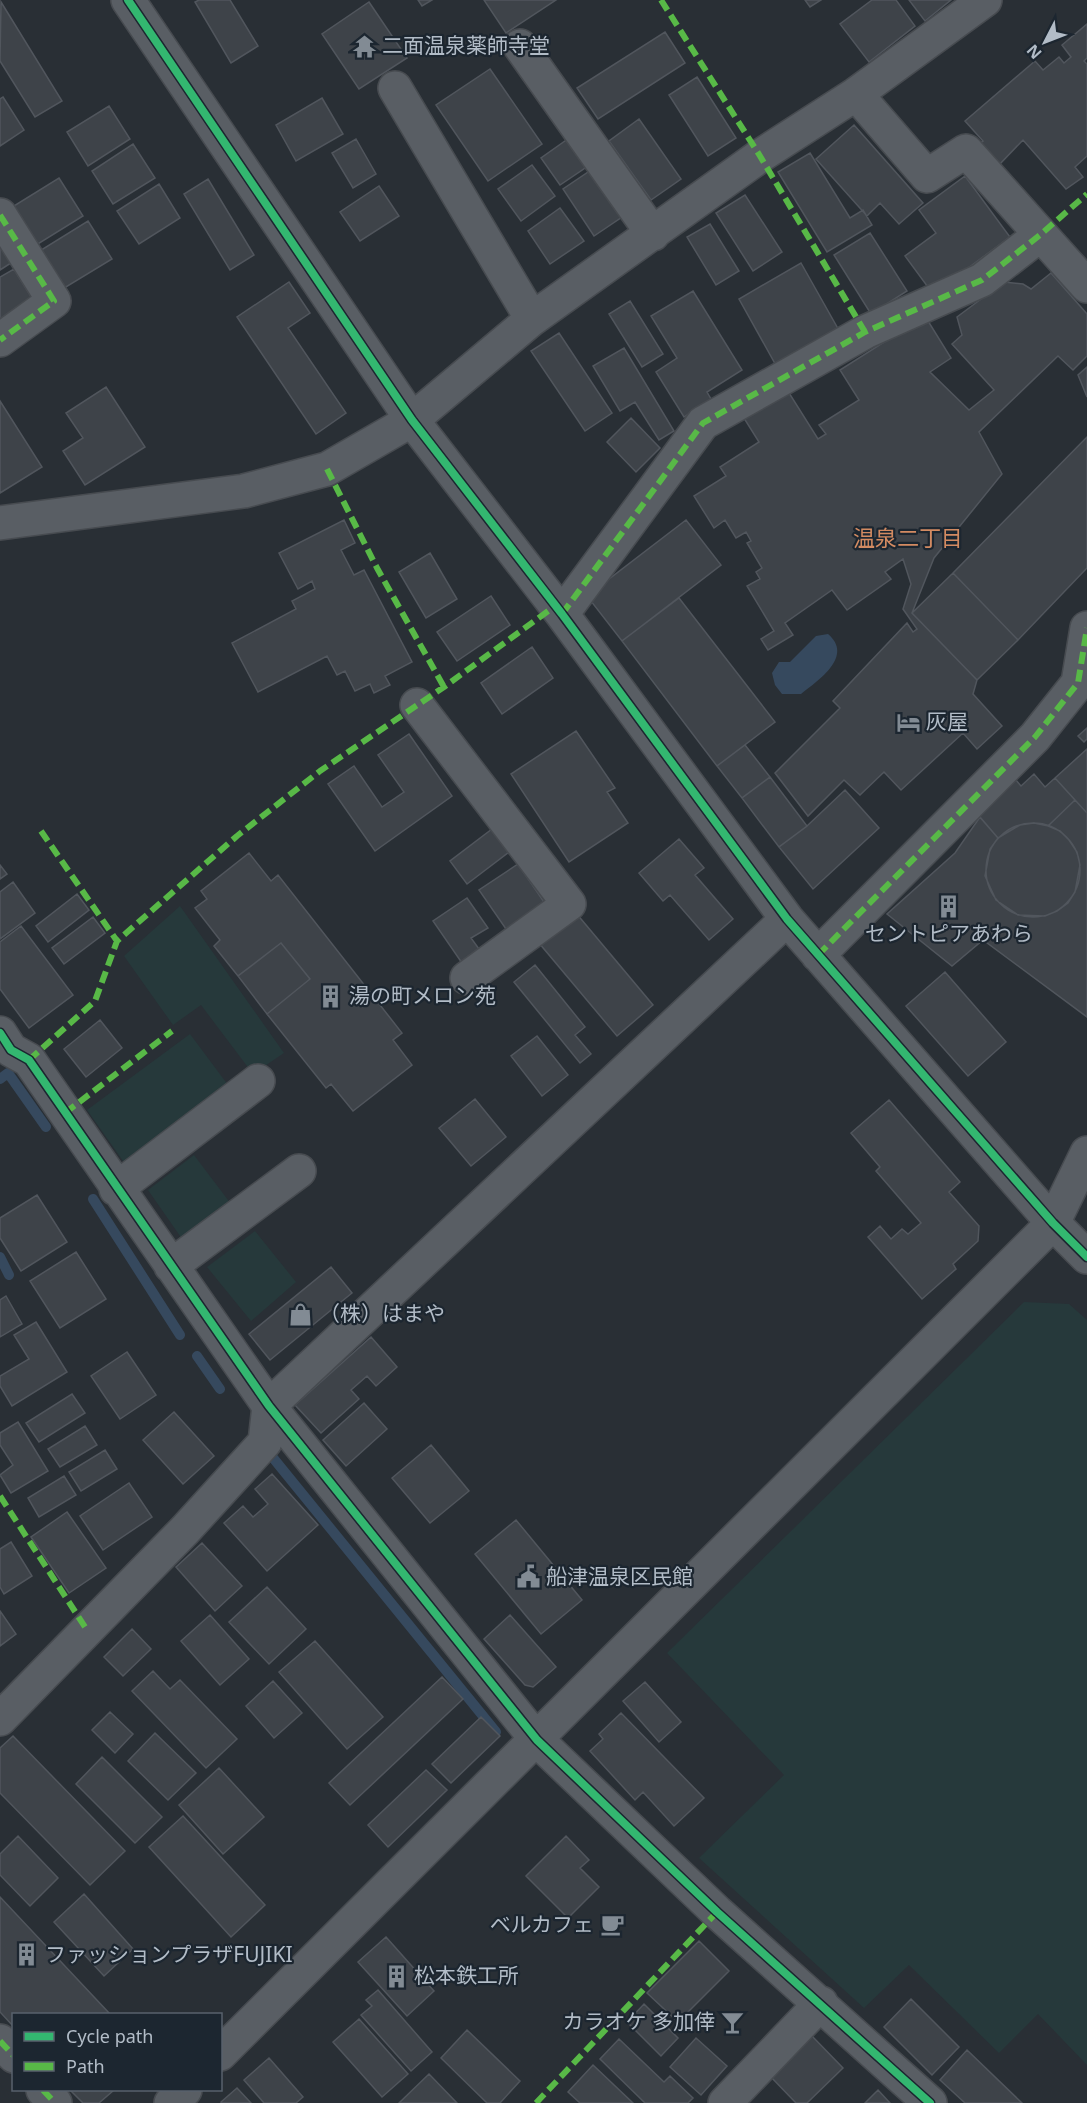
<svg xmlns="http://www.w3.org/2000/svg" width="1087" height="2103" font-family="'Noto Sans','Noto Sans JP',sans-serif">
<style>
.green{fill:#26393b}
.water{fill:#36495e}
.lines{fill:none;stroke-linecap:round;stroke-linejoin:round}
.stream{stroke:#36495e;stroke-width:10}
.building{fill:#3e4349;stroke:#51565d;stroke-width:1.5}
.minor-casing{stroke:#474b50;stroke-width:36}
.minor{stroke:#595e64;stroke-width:33}
.quiet{stroke:#58b947;stroke-width:6;stroke-dasharray:12 6;stroke-linecap:butt}
.cycleway-casing{stroke:#1c2630;stroke-width:11}
.cycleway{stroke:#33b770;stroke-width:8}
.labels{text-anchor:middle;stroke-width:4.5;stroke-linejoin:round;paint-order:stroke}
.poi-label{font-size:21px;fill:#b2bcc7;stroke:#1c2630;text-anchor:start}
.neighbourhood-label{font-size:22px;fill:#d38b62;stroke:#1c2630}
</style>
<rect width="100%" height="100%" fill="#292f35"/>
<!-- green -->
<path class="green" d="M 180,906 L 284,1053 L 253,1074 L 201,1005 L 173,1025 L 124,956 Z
M 190,1034 L 231,1089 L 128,1168 L 87,1110 Z
M 194,1155 L 234,1208 L 187,1246 L 148,1190 Z
M 255,1231 L 296,1282 L 251,1321 L 207,1267 Z
M 1024,1302 L 1069,1304 L 1087,1320 L 1087,2065 L 1038,2014 L 999,2053 L 909,1965 L 864,2008 L 699,1858 L 784,1775 L 667,1653 Z"/>
<!-- water -->
<path class="water" d="M 828,634 C 854,656 819,680 801,694 L 782,694 L 775,685 L 772,673 L 779,662 L 790,662 L 816,636 Z"/>
<g class="lines">
<!-- stream -->
<path class="stream" d="M 0,1079 L 8,1073 L 46,1127
M 93,1199 L 180,1335
M 0,1257 L 9,1275
M 197,1356 L 220,1389
M 265,1448 L 496,1732"/>
</g>
<!-- building -->
<path class="building" d="M 199,0 L 230,0 L 258,46 L 231,63 L 195,2 Z
M 418,0 L 432,0 L 422,6 Z
M 484,0 L 556,0 L 506,33 Z
M 805,0 L 821,0 L 810,7 Z
M 872,0 L 896,0 L 915,26 L 869,62 L 840,24 Z
M 909,0 L 951,0 L 925,21 Z
M 1,2 L 62,101 L 35,117 L 0,61 Z
M 369,2 L 407,58 L 359,89 L 322,34 Z
M 1087,24 L 1087,58 L 1084,61 L 1087,64 L 1087,156 L 1075,167 L 1083,177 L 1066,189 L 1023,140 L 996,168 L 977,145 L 983,141 L 965,121 L 1035,61 L 1043,70 L 1059,57 L 1064,63 L 1071,57 L 1062,45 Z
M 665,32 L 685,63 L 598,119 L 577,88 Z
M 490,69 L 542,144 L 488,181 L 436,105 Z
M 697,77 L 736,138 L 708,156 L 669,95 Z
M 3,97 L 24,130 L 0,146 L 0,99 Z
M 322,98 L 343,134 L 296,161 L 276,125 Z
M 109,106 L 130,139 L 88,166 L 67,132 Z
M 639,119 L 681,179 L 651,200 L 609,141 Z
M 854,125 L 923,203 L 899,224 L 880,203 L 867,216 L 816,159 Z
M 572,136 L 591,164 L 560,185 L 541,158 Z
M 356,139 L 376,174 L 353,188 L 332,153 Z
M 133,144 L 155,178 L 113,204 L 92,171 Z
M 810,153 L 850,218 L 863,210 L 872,225 L 827,252 L 778,172 Z
M 532,165 L 555,196 L 521,221 L 498,189 Z
M 597,166 L 628,213 L 594,236 L 563,189 Z
M 965,176 L 1010,237 L 933,294 L 905,256 L 936,233 L 919,210 Z
M 59,178 L 83,216 L 33,247 L 9,209 Z
M 208,179 L 254,255 L 230,270 L 184,194 Z
M 159,184 L 180,218 L 139,244 L 117,211 Z
M 379,186 L 399,216 L 360,241 L 340,212 Z
M 745,195 L 782,252 L 753,271 L 716,213 Z
M 560,208 L 584,241 L 550,264 L 528,231 Z
M 88,221 L 112,259 L 61,290 L 38,252 Z
M 710,224 L 739,271 L 716,285 L 687,237 Z
M 870,233 L 907,291 L 871,314 L 834,255 Z
M 0,239 L 14,261 L 0,270 Z
M 801,263 L 841,334 L 778,369 L 739,299 Z
M 14,269 L 37,306 L 0,330 L 0,277 Z
M 1051,273 L 1087,314 L 1087,356 L 1073,370 L 1058,356 L 979,432 L 1002,474 L 934,558 L 912,613 L 977,680 L 973,694 L 1002,726 L 977,749 L 963,733 L 901,790 L 884,772 L 860,795 L 844,780 L 808,816 L 775,773 L 840,708 L 833,701 L 907,623 L 913,632 L 917,629 L 903,609 L 911,584 L 903,559 L 885,572 L 891,579 L 847,610 L 832,590 L 785,623 L 793,635 L 768,650 L 761,639 L 774,631 L 747,586 L 760,579 L 756,572 L 762,568 L 747,543 L 751,541 L 746,532 L 736,538 L 725,520 L 714,528 L 694,496 L 726,476 L 720,467 L 759,442 L 742,415 L 786,388 L 818,439 L 826,434 L 819,425 L 859,400 L 840,370 L 925,316 L 951,358 L 930,372 L 969,410 L 994,390 L 952,344 L 962,335 L 957,317 L 1004,282 L 1023,284 L 1031,289 Z
M 289,282 L 310,313 L 288,328 L 346,413 L 316,434 L 237,317 Z
M 693,291 L 742,370 L 707,392 L 711,399 L 684,417 L 656,372 L 677,358 L 651,316 Z
M 630,301 L 663,354 L 642,367 L 609,314 Z
M 559,333 L 612,413 L 585,431 L 531,351 Z
M 624,348 L 674,431 L 659,440 L 635,402 L 620,411 L 593,366 Z
M 1087,367 L 1087,397 L 1078,375 Z
M 106,387 L 145,447 L 85,485 L 63,451 L 83,438 L 66,413 Z
M 0,401 L 42,467 L 0,493 Z
M 631,418 L 660,448 L 636,472 L 607,442 Z
M 1087,437 L 1087,568 L 1018,640 L 953,573 Z
M 344,520 L 355,543 L 341,550 L 354,575 L 364,570 L 412,662 L 385,676 L 390,685 L 374,693 L 370,684 L 355,691 L 345,671 L 337,675 L 327,656 L 258,692 L 232,643 L 296,609 L 292,601 L 315,589 L 312,581 L 298,589 L 279,553 Z
M 686,520 L 721,565 L 622,641 L 587,596 Z
M 430,553 L 457,599 L 426,618 L 399,572 Z
M 953,573 L 1018,640 L 977,680 L 912,613 Z
M 491,596 L 510,625 L 457,661 L 437,632 Z
M 679,598 L 775,722 L 717,766 L 622,641 Z
M 532,647 L 553,678 L 502,714 L 481,683 Z
M 1087,728 L 1087,739 L 1084,742 L 1078,736 Z
M 576,731 L 615,788 L 607,792 L 628,823 L 569,862 L 511,774 Z
M 409,734 L 452,796 L 375,851 L 328,784 L 354,766 L 382,807 L 404,792 L 378,755 Z
M 745,745 L 770,777 L 742,798 L 717,766 Z
M 1087,749 L 1087,813 L 1055,778 Z
M 1010,773 L 1021,786 L 1034,774 L 1045,787 L 1055,778 L 1075,800 L 1048,826 L 1034,823 L 1020,825 L 998,838 L 972,808 Z
M 770,777 L 807,826 L 779,847 L 742,798 Z
M 845,790 L 879,828 L 813,889 L 779,847 L 807,826 Z
M 1075,800 L 1087,813 L 1087,1017 L 983,940 L 952,966 L 887,914 L 955,853 L 980,817 L 998,838 L 990,849 L 985,876 L 996,900 L 1018,915 L 1045,916 L 1057,911 L 1068,903 L 1075,892 L 1080,865 L 1077,852 L 1069,840 L 1060,831 L 1048,826 Z
M986 870a47 47 0 1 1 94 0a47 47 0 1 1-94 0Z
M 492,829 L 509,852 L 467,884 L 450,861 Z
M 679,839 L 704,868 L 695,875 L 733,919 L 709,940 L 670,895 L 663,901 L 639,873 Z
M 249,853 L 271,881 L 278,875 L 402,1033 L 393,1040 L 412,1065 L 353,1111 L 331,1084 L 326,1088 L 267,1014 L 310,979 L 281,943 L 238,976 L 214,946 L 220,940 L 195,908 L 207,899 L 201,891 Z
M 518,864 L 544,902 L 506,929 L 479,890 Z
M 0,865 L 7,874 L 0,879 Z
M 13,882 L 35,913 L 0,939 L 0,892 Z
M 77,894 L 89,910 L 48,942 L 36,926 Z
M 467,898 L 488,928 L 471,938 L 482,953 L 464,966 L 433,921 Z
M 576,913 L 653,1005 L 617,1036 L 539,943 Z
M 93,917 L 105,933 L 64,964 L 52,948 Z
M 21,926 L 73,995 L 29,1028 L 0,989 L 0,942 Z
M 281,943 L 310,979 L 267,1014 L 238,976 Z
M 535,965 L 585,1027 L 575,1035 L 591,1054 L 580,1063 L 514,982 Z
M 945,972 L 1006,1042 L 968,1076 L 906,1006 Z
M 100,1020 L 122,1048 L 86,1077 L 64,1049 Z
M 537,1036 L 568,1075 L 542,1096 L 511,1056 Z
M 475,1099 L 506,1137 L 471,1166 L 439,1128 Z
M 889,1100 L 960,1182 L 949,1192 L 979,1226 L 978,1241 L 953,1264 L 956,1269 L 922,1299 L 868,1237 L 880,1226 L 891,1239 L 902,1229 L 908,1234 L 921,1223 L 876,1171 L 880,1167 L 851,1133 Z
M 37,1195 L 67,1242 L 21,1271 L 0,1238 L 0,1218 Z
M 76,1252 L 106,1299 L 60,1328 L 30,1281 Z
M 331,1267 L 352,1293 L 270,1360 L 249,1334 Z
M 6,1296 L 22,1324 L 0,1337 L 0,1300 Z
M 36,1322 L 67,1372 L 12,1406 L 0,1386 L 0,1376 L 29,1359 L 14,1335 Z
M 371,1337 L 397,1367 L 376,1386 L 367,1376 L 351,1390 L 359,1399 L 321,1433 L 295,1405 Z
M 127,1352 L 156,1395 L 120,1419 L 91,1376 Z
M 72,1394 L 85,1413 L 39,1442 L 26,1423 Z
M 364,1403 L 387,1429 L 346,1466 L 323,1440 Z
M 174,1412 L 214,1456 L 183,1484 L 143,1440 Z
M 18,1422 L 48,1471 L 11,1493 L 0,1475 L 13,1465 L 0,1445 L 0,1433 Z
M 85,1426 L 97,1445 L 60,1467 L 48,1449 Z
M 431,1445 L 469,1491 L 430,1523 L 392,1478 Z
M 105,1450 L 117,1469 L 81,1491 L 69,1472 Z
M 272,1474 L 318,1525 L 267,1571 L 224,1523 L 243,1506 L 253,1517 L 268,1504 L 255,1489 Z
M 64,1476 L 76,1495 L 39,1517 L 28,1498 Z
M 129,1483 L 152,1517 L 103,1550 L 80,1516 Z
M 67,1512 L 106,1568 L 69,1593 L 31,1537 Z
M 516,1520 L 582,1600 L 541,1634 L 475,1554 Z
M 11,1542 L 32,1576 L 4,1594 L 0,1587 L 0,1549 Z
M 202,1543 L 242,1586 L 215,1611 L 176,1567 Z
M 267,1587 L 306,1629 L 269,1664 L 229,1622 Z
M 0,1611 L 16,1634 L 0,1646 Z
M 210,1615 L 249,1659 L 220,1685 L 181,1641 Z
M 510,1615 L 556,1667 L 533,1687 L 525,1685 L 484,1639 Z
M 132,1629 L 151,1649 L 123,1676 L 104,1657 Z
M 315,1641 L 383,1717 L 347,1749 L 279,1672 Z
M 153,1671 L 170,1689 L 180,1680 L 237,1739 L 206,1768 L 132,1691 Z
M 442,1677 L 463,1699 L 350,1805 L 329,1783 Z
M 273,1681 L 302,1713 L 274,1738 L 246,1706 Z
M 645,1682 L 681,1722 L 659,1742 L 623,1701 Z
M 110,1712 L 133,1734 L 115,1753 L 92,1730 Z
M 621,1713 L 704,1798 L 674,1826 L 643,1792 L 635,1800 L 590,1751 L 603,1739 L 599,1734 Z
M 481,1717 L 500,1736 L 451,1783 L 432,1764 Z
M 155,1733 L 196,1773 L 168,1800 L 128,1761 Z
M 13,1736 L 125,1851 L 90,1885 L 0,1793 L 0,1748 Z
M 102,1757 L 162,1817 L 135,1843 L 76,1784 Z
M 219,1768 L 264,1817 L 223,1854 L 179,1805 Z
M 426,1770 L 447,1790 L 388,1847 L 368,1825 Z
M 183,1816 L 265,1905 L 231,1937 L 149,1847 Z
M 18,1836 L 58,1878 L 30,1906 L 0,1875 L 0,1854 Z
M 566,1836 L 589,1860 L 580,1868 L 599,1887 L 568,1918 L 526,1876 Z
M 84,1894 L 133,1949 L 104,1976 L 54,1922 Z
M 0,1897 L 110,2014 L 14,2014 L 14,2027 L 0,2012 Z
M 386,1937 L 434,1991 L 407,2016 L 358,1962 Z
M 699,1941 L 729,1971 L 678,2022 L 647,1993 Z
M 378,1990 L 432,2052 L 411,2071 L 361,2015 L 372,2006 L 366,2000 Z
M 911,1999 L 959,2047 L 932,2075 L 884,2027 Z
M 644,2004 L 678,2038 L 661,2056 L 627,2022 Z
M 359,2019 L 408,2074 L 382,2097 L 333,2042 Z
M 467,2030 L 520,2081 L 500,2103 L 487,2103 L 441,2058 Z
M 811,2035 L 843,2068 L 807,2103 L 796,2103 L 770,2076 Z
M 696,2038 L 727,2066 L 701,2095 L 670,2067 Z
M 619,2039 L 664,2082 L 670,2076 L 693,2098 L 688,2103 L 645,2103 L 600,2059 Z
M 967,2050 L 1022,2103 L 965,2103 L 940,2080 Z
M 269,2058 L 303,2097 L 296,2103 L 264,2103 L 244,2080 Z
M 593,2065 L 633,2103 L 580,2103 L 568,2092 Z
M 429,2074 L 457,2103 L 399,2103 Z
M 237,2088 L 251,2103 L 221,2103 L 221,2102 Z
M 70,2090 L 114,2090 L 99,2103 L 83,2103 Z
M 878,2090 L 890,2103 L 865,2103 Z"/>
<g class="lines">
<defs>
<path id="minor" d="M 128,0 L 412,420 L 562,614 L 787,919 L 1053,1223 L 1087,1257
M 520,46 L 653,234
M 395,88 L 532,319
M 856,94 L 927,176 L 966,151 L 1087,286
M 0,215 L 54,301 L 0,340
M 0,523 L 244,491 L 327,469 L 412,420 L 532,319 L 760,156 L 856,94 L 985,0
M 562,614 L 703,423 L 865,332 L 982,280 L 1040,235
M 417,705 L 569,904 L 467,978
M 818,955 L 1035,737 L 1078,683 L 1087,628
M 0,1033 L 11,1050 L 29,1060 L 269,1406 L 537,1740 L 717,1912 L 930,2103
M 116,1189 L 258,1081
M 171,1266 L 299,1171
M 0,1719 L 185,1530 L 265,1442 L 269,1406 L 787,919
M 0,2041 L 14,2056
M 220,2054 L 1053,1223 L 1087,1153
M 43,2090 L 55,2103
M 171,2103 L 185,2090
M 725,2103 L 821,2003"/>
</defs>
<!-- minor casing -->
<use href="#minor" class="minor-casing"/>
<!-- minor -->
<use href="#minor" class="minor"/>
<!-- quiet -->
<path class="quiet" d="M 661,0 L 760,156 L 865,332
M 0,215 L 54,301 L 0,340
M 327,469 L 377,568 L 444,687
M 562,614 L 703,423 L 865,332 L 982,280 L 1040,235 L 1087,194
M 41,831 L 117,941
M 818,955 L 1035,737 L 1078,683 L 1087,628
M 29,1060 L 95,1001 L 117,941 L 237,836 L 320,771 L 444,687 L 555,606
M 65,1113 L 172,1031
M 0,1496 L 87,1630
M 0,2041 L 14,2056
M 43,2090 L 55,2103
M 536,2103 L 717,1912"/>
<defs>
<path id="cycleway" d="M 128,0 L 412,420 L 562,614 L 787,919 L 1053,1223 L 1087,1257
M 0,1033 L 11,1050 L 29,1060 L 269,1406 L 537,1740 L 717,1912 L 930,2103"/>
</defs>
<!-- cycleway casing -->
<use href="#cycleway" class="cycleway-casing"/>
<!-- cycleway -->
<use href="#cycleway" class="cycleway"/>
</g>
<!-- icons -->
<defs>
<symbol id="temple-bare" viewBox="-9 -9 18 18"><path d="M0-6L5-2H3V0L6.5 2.5H4V6H1.5V3h-3V6H-4V2.5H-6.5L-3 0V-2H-5Z" fill="#828b94" stroke="#1c2630" stroke-width="2.5" paint-order="stroke"/></symbol>
<symbol id="hotel-bare" viewBox="-9 -9 18 18"><path d="M-6-4.5h1.5V1H6V5H4.5V3h-9V5H-6ZM-4 0a1.8 1.8 0 1 1 3.6 0ZM.5 0V-2.5h3Q6-2.5 6 0Z" fill="#828b94" stroke="#1c2630" stroke-width="2.5" paint-order="stroke"/></symbol>
<symbol id="building-bare" viewBox="-9 -9 18 18"><path d="M-4-6H4V6H1V3H-1V6H-4ZM-2.5-4.3h1.7v1.8h-1.7ZM.8-4.3h1.7v1.8H.8ZM-2.5-1h1.7V.8h-1.7ZM.8-1h1.7V.8H.8Z" fill="#828b94" stroke="#1c2630" stroke-width="2.5" paint-order="stroke"/></symbol>
<symbol id="shop-bare" viewBox="-9 -9 18 18"><path d="M-5-2.5h2.3a2.7 3.5 0 0 1 5.4 0H5L5.5 6h-11ZM-1.5-2.5h3a1.5 2.3 0 0 0-3 0Z" fill="#828b94" stroke="#1c2630" stroke-width="2.5" paint-order="stroke"/></symbol>
<symbol id="civic-bare" viewBox="-9 -9 18 18"><path d="M-.6-6.5H3V-4.5H.6V-3L4-1V1h2V6H-6V1h2V-1L-.6-3ZM-1.2 2.5V6h2.4V2.5Z" fill="#828b94" stroke="#1c2630" stroke-width="2.5" paint-order="stroke"/></symbol>
<symbol id="cafe-bare" viewBox="-9 -9 18 18"><path d="M-5.5-4.5H6V0H3Q3 3.5 0 3.5H-2.5Q-5.5 3.5-5.5 0ZM3-3.2v2h1.7v-2ZM-6 4.5H4V6H-6Z" fill="#828b94" stroke="#1c2630" stroke-width="2.5" paint-order="stroke"/></symbol>
<symbol id="bar-bare" viewBox="-9 -9 18 18"><path d="M-6-5H6L.8 .8V4.5H3.5V6h-7V4.5H-.8V.8Z" fill="#828b94" stroke="#1c2630" stroke-width="2.5" paint-order="stroke"/></symbol>
</defs>
<g fill-rule="evenodd">
<use href="#temple-bare" x="348" y="30" width="33" height="33"/>
<use href="#hotel-bare" x="892" y="706" width="33" height="33"/>
<use href="#building-bare" x="932" y="890" width="33" height="33"/>
<use href="#building-bare" x="314" y="980" width="33" height="33"/>
<use href="#shop-bare" x="284" y="1298" width="33" height="33"/>
<use href="#civic-bare" x="512" y="1560" width="33" height="33"/>
<use href="#cafe-bare" x="596" y="1908" width="33" height="33"/>
<use href="#building-bare" x="10" y="1938" width="33" height="33"/>
<use href="#building-bare" x="380" y="1960" width="33" height="33"/>
<use href="#bar-bare" x="716" y="2006" width="33" height="33"/>
</g>
<g class="labels">
<!-- poi labels -->
<g class="poi-label">
<text x="382" y="53">二面温泉薬師寺堂</text>
<text x="926" y="729">灰屋</text>
<text x="949" y="941" text-anchor="middle">セントピアあわら</text>
<text x="349" y="1003">湯の町メロン苑</text>
<text x="319" y="1321">（株）はまや</text>
<text x="546" y="1584">船津温泉区民館</text>
<text x="594" y="1932" text-anchor="end">ベルカフェ</text>
<text x="45" y="1962">ファッションプラザFUJIKI</text>
<text x="414" y="1983">松本鉄工所</text>
<text x="715" y="2029" text-anchor="end">カラオケ 多加倖</text>
</g>
<!-- neighbourhood labels -->
<g class="neighbourhood-label">
<text x="908" y="546">温泉二丁目</text>
</g>
</g>
<!-- legend -->
<rect x="12" y="2013" width="210" height="78" fill="#1c2630" stroke="#58626c" stroke-width="1.5"/>
<rect x="24" y="2032" width="30" height="9" fill="#33b770" stroke="#58626c" stroke-width="1.5"/>
<text x="66" y="2043" font-size="18" fill="#b2bcc7">Cycle path</text>
<rect x="24" y="2062" width="30" height="9" fill="#58b947" stroke="#58626c" stroke-width="1.5"/>
<text x="66" y="2073" font-size="18" fill="#b2bcc7">Path</text>
<!-- north arrow -->
<g transform="translate(1045 42) rotate(228)" stroke="#1c2630" stroke-width="4.5" paint-order="stroke">
<path d="M0-4.5L10 22L0 15L-10 22Z" fill="#b2bcc7"/>
<text y="-9" font-size="16" font-weight="bold" text-anchor="middle" fill="#b2bcc7">N</text>
</g>
</svg>
